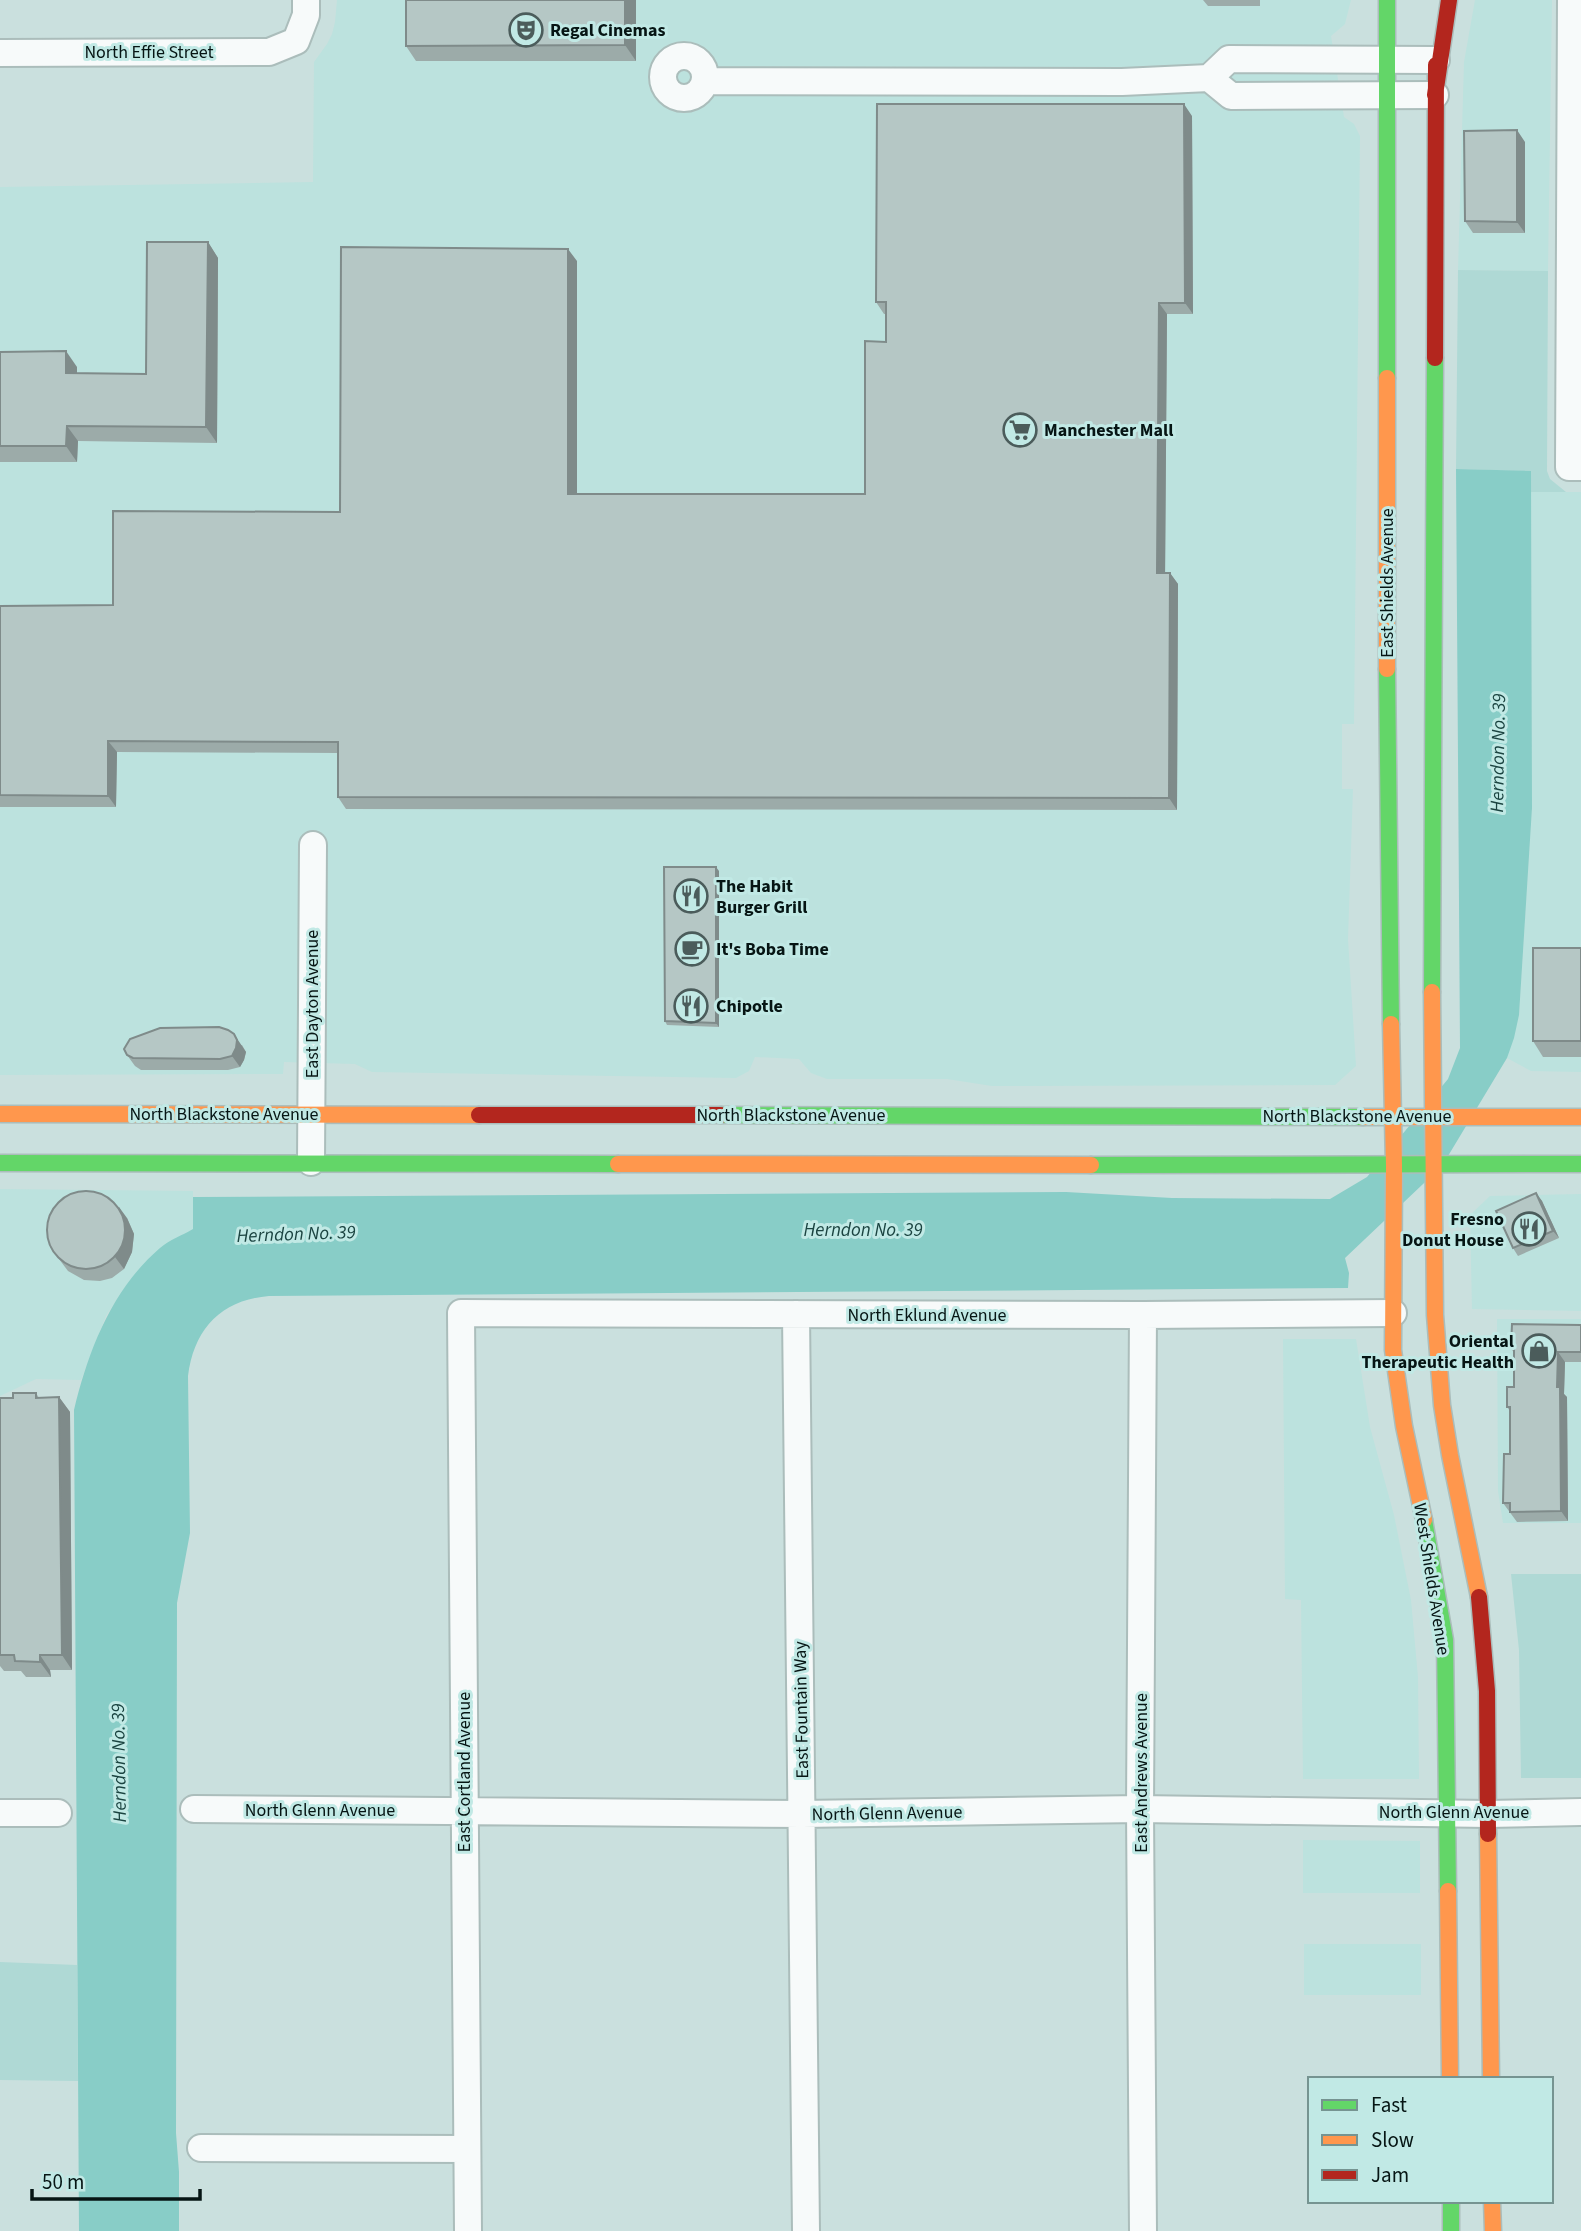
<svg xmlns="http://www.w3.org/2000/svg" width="1581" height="2231" font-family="'Source Sans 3',sans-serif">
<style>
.built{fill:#bce2de}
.green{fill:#afd9d5}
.water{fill:#88cdc7}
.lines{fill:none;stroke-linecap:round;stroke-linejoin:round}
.street-casing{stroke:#abbdbb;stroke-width:30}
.fast-casing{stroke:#abbdbb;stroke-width:19}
.slow-casing{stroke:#abbdbb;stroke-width:19}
.jam-casing{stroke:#abbdbb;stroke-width:19}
.street{stroke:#f7fafa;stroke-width:26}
.fast{stroke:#63d668;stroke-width:16}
.slow{stroke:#ff974d;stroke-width:16}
.jam{stroke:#b3261e;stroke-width:16}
.wall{fill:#9caba9}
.shaded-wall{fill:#7f8b8a}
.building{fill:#b5c7c5;stroke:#7f8b8a;stroke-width:2}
.labels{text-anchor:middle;stroke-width:6;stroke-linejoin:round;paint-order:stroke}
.poi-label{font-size:18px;font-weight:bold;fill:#061514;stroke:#c1e9e5;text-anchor:start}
.street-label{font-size:18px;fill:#061514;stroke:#c1e9e5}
.water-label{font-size:19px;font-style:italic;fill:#1b4441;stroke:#c1e9e5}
</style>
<rect width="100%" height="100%" fill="#cae0de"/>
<!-- built -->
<path class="built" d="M 337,0 L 1351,0 L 1345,24 L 1331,36 L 1344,117 L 1354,124 L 1360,136 L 1354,724 L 1342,724 L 1342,789 L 1353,789 L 1348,939 L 1356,1066 L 1335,1085 L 992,1086 L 947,1079 L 827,1079 L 811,1073 L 799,1059 L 755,1057 L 749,1071 L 736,1078 L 372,1072 L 355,1064 L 284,1062 L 283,1074 L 0,1075 L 0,187 L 313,182 L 314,62 L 327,44 L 332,34 L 335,22 Z
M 1475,0 L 1552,0 L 1548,271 L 1458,270 L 1464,62 Z
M 1531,492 L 1581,492 L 1581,1072 L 1531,1071 L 1507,1058 L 1519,1015 L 1532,808 Z
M 0,1189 L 193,1191 L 193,1230 L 162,1247 L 125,1287 L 106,1316 L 81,1380 L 36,1379 L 0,1396 Z
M 1581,1194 L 1581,1311 L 1472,1309 L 1470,1215 L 1490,1196 Z
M 1497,1319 L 1581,1319 L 1581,1523 L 1503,1523 L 1498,1491 Z
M 1283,1339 L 1356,1339 L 1370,1427 L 1394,1515 L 1411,1600 L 1418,1677 L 1419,1779 L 1303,1779 L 1301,1600 L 1285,1599 Z
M 1303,1840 L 1420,1841 L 1420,1893 L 1303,1893 Z
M 1304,1944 L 1421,1944 L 1421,1995 L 1304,1995 Z"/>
<!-- green -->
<path class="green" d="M 1458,270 L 1548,271 L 1547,471 L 1550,479 L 1566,492 L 1531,492 L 1530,471 L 1456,469 Z
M 1511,1574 L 1581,1574 L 1581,1778 L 1521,1778 L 1519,1650 Z
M 0,1962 L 77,1965 L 78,2081 L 0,2080 Z"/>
<!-- water -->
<path class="water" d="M 1456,469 L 1531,471 L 1532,808 L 1519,1015 L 1514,1038 L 1507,1058 L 1442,1166 L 1345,1258 L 1349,1273 L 1348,1288 L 269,1296 C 221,1300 194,1329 188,1376 L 190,1533 L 177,1603 L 176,2133 L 179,2172 L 179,2231 L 79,2231 L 74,1410 C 88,1351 112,1289 160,1248 C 169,1240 183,1235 193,1229 L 193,1197 L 1066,1192 L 1172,1198 L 1330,1199 L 1367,1177 L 1448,1079 L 1460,1048 Z"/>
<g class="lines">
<defs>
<path id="street" d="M 1571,0 L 1569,467 L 1581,467
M 0,53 L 269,52 L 296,41 L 306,15 L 306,0
M663 77a21 21 0 1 1 42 0a21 21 0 1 1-42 0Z
M 1209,78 L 1231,96 L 1435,95
M 706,81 L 1122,82 L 1209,78 L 1229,59 L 1436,60
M 311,1162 L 313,845
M 796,1314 L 806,2231
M 194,1809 L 802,1814 L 1140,1809 L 1488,1814 L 1581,1812
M 0,1813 L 58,1813
M 201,2148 L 467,2149
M 468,2231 L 461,1313 L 1143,1315 L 1393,1313
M 1143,2231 L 1140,1809 L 1143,1315"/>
<path id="fast" d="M 1387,0 L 1387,378
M 1387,669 L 1391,1024
M 1432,992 L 1435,358
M 721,1115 L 1363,1117
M 0,1163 L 618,1164
M 1091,1165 L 1581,1164
M 1424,1520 L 1445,1640 L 1448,1891
M 1451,2201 L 1451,2231"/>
<path id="slow" d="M 1387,378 L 1387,669
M 1432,992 L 1435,1315 L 1442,1405 L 1450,1455 L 1479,1597
M 1391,1024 L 1394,1166 L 1393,1350 L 1404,1426 L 1424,1520
M 0,1114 L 479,1115
M 1363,1117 L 1581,1117
M 618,1164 L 1091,1165
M 1488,1834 L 1491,2079
M 1448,1891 L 1450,2079
M 1492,2201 L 1493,2231"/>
<path id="jam" d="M 1435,95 L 1449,0
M 1435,358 L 1436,65
M 479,1115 L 721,1115
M 1479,1597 L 1487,1691 L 1488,1834"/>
</defs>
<!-- street casing -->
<use href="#street" class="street-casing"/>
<!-- fast casing -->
<use href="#fast" class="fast-casing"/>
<!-- slow casing -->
<use href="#slow" class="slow-casing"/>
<!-- jam casing -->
<use href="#jam" class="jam-casing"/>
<!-- street -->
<use href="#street" class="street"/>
<!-- fast -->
<use href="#fast" class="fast"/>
<!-- slow -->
<use href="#slow" class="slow"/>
<!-- jam -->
<use href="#jam" class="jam"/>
</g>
<!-- wall -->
<path class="wall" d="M 636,0 L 636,61 L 416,61 L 406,46 Z
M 1203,0 L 1260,0 L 1260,6 L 1208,6 Z
M 1192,116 L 1193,314 L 1167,314 L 1165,573 L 1170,573 L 1178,584 L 1177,810 L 346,809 L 338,797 L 338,753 L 117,752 L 116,807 L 0,807 L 0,606 L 113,605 L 340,512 L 577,261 L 577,494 L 865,494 L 886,342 L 886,314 L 884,314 L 876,302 Z
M 1525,142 L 1525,233 L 1473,233 L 1465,221 Z
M 208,242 L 218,258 L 217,443 L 78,441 L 77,462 L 0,462 L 0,352 L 77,367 L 77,373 L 146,374 Z
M 719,871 L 719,1027 L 667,1025 L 665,1021 Z
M 1581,948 L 1581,1057 L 1543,1057 L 1533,1041 Z
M 242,1045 L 246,1052 L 244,1060 L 240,1067 L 228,1070 L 141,1070 L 135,1066 L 127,1055 Z
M 1536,1193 L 1542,1201 L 1559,1238 L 1518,1256 L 1513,1248 Z
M 127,1218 L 134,1234 L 132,1252 L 124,1269 L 112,1278 L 100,1281 L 84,1280 L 68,1271 L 50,1247 Z
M 1581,1325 L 1581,1362 L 1565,1362 L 1564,1394 L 1567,1397 L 1568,1521 L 1517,1522 L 1503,1503 L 1510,1454 L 1510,1411 L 1507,1407 L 1514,1387 L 1514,1353 L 1511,1348 Z
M 36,1393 L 39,1398 L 59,1397 L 70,1412 L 72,1670 L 50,1670 L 51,1677 L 26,1677 L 21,1671 L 4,1671 L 0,1666 L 0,1398 L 13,1398 Z"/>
<!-- shaded-wall -->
<path class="shaded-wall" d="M 625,0 L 636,0 L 636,61 L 625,45 Z
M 1184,104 L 1192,116 L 1193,314 L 1185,303 Z
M 1517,130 L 1525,142 L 1525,233 L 1517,222 Z
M 208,242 L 218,258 L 217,443 L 206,427 Z
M 568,249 L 577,261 L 577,505 L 568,494 Z
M 1159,303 L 1167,314 L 1165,584 L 1157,573 Z
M 66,351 L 77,367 L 77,388 L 66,373 Z
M 67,426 L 78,441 L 77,462 L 66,446 Z
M 1170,573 L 1178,584 L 1177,810 L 1169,798 Z
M 108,741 L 117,752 L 116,807 L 108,796 Z
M 716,867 L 719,871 L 719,1027 L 716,1023 Z
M 234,1034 L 246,1052 L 244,1060 L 240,1067 L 232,1056 Z
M 1536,1193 L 1542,1201 L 1559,1238 L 1553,1231 Z
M 119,1207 L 127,1218 L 134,1234 L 132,1252 L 124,1269 L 115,1257 Z
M 1558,1352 L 1565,1362 L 1564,1394 L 1567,1397 L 1568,1521 L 1561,1511 L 1557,1387 Z
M 59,1397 L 70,1412 L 72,1670 L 62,1655 Z
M 40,1655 L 50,1670 L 51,1677 L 40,1662 Z"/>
<!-- building -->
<path class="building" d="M 406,0 L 625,0 L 625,45 L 406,46 Z
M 877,104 L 1184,104 L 1185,303 L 1159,303 L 1157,573 L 1170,573 L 1169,798 L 338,797 L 338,742 L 108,741 L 108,796 L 0,795 L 0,606 L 113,605 L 113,511 L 340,512 L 341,247 L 568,249 L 568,494 L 865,494 L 865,341 L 886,342 L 886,302 L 876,302 Z
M 1517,130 L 1517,222 L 1465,221 L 1464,131 Z
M 147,242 L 208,242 L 206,427 L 67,426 L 66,446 L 0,446 L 0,352 L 66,351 L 66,373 L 146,374 Z
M 664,867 L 716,867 L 716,1023 L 665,1021 Z
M 1533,948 L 1581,948 L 1581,1041 L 1533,1041 Z
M 219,1027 L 228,1030 L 234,1034 L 237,1040 L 236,1048 L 232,1056 L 220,1059 L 133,1058 L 127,1055 L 124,1049 L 130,1039 L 160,1028 Z
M47 1230a39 39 0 1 1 78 0a39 39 0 1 1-78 0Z
M 1536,1193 L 1553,1231 L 1513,1248 L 1496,1211 Z
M 1512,1324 L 1581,1325 L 1581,1352 L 1558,1352 L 1557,1387 L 1560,1387 L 1561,1511 L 1510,1512 L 1510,1503 L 1503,1503 L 1504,1454 L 1510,1454 L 1510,1407 L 1507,1407 L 1507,1387 L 1514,1387 L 1514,1349 L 1511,1348 Z
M 13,1393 L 36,1393 L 36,1398 L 59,1397 L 62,1655 L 40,1655 L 40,1662 L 15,1661 L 14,1655 L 0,1655 L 0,1398 L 13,1398 Z"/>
<!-- icons -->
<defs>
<symbol id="theatre-ring" viewBox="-11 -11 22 22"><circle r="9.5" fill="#c1e9e5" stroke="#4b5c5b" stroke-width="1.5"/><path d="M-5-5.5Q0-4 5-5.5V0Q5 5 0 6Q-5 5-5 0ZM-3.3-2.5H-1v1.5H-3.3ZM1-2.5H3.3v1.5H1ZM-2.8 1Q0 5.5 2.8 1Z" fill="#4b5c5b"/></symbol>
<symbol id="supermarket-ring" viewBox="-11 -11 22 22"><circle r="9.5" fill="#c1e9e5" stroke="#4b5c5b" stroke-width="1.5"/><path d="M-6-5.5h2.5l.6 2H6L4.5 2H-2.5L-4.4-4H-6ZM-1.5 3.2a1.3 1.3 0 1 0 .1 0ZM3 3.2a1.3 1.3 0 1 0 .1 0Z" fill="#4b5c5b"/></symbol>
<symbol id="restaurant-ring" viewBox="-11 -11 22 22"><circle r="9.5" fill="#c1e9e5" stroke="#4b5c5b" stroke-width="1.5"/><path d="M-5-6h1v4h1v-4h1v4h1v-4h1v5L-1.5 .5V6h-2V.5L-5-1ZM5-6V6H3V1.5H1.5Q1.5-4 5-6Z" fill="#4b5c5b"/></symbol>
<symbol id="cafe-ring" viewBox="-11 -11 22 22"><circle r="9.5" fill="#c1e9e5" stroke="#4b5c5b" stroke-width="1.5"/><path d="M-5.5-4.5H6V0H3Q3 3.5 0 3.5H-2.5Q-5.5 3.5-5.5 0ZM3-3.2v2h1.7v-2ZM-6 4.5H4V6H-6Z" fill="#4b5c5b"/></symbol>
<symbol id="shop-ring" viewBox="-11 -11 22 22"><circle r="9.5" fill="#c1e9e5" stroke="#4b5c5b" stroke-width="1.5"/><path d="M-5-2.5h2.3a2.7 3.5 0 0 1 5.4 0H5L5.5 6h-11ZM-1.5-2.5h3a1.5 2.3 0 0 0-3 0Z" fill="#4b5c5b"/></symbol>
</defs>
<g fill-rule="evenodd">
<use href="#theatre-ring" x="507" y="11" width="38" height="38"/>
<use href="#supermarket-ring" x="1001" y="411" width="38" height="38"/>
<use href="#restaurant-ring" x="672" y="877" width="38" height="38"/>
<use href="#cafe-ring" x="673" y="930" width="38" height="38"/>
<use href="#restaurant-ring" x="672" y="987" width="38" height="38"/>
<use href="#restaurant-ring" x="1510" y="1210" width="38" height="38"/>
<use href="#shop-ring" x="1520" y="1332" width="38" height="38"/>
</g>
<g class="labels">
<!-- poi labels -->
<g class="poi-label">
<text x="550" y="36">Regal Cinemas</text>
<text x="1044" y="436">Manchester Mall</text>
<text x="716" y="892">The Habit<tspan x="716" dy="21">Burger Grill</tspan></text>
<text x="716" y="955">It's Boba Time</text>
<text x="716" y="1012">Chipotle</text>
<text x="1504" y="1225" text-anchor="end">Fresno<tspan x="1504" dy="21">Donut House</tspan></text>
<text x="1514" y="1347" text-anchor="end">Oriental<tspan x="1514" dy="21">Therapeutic Health</tspan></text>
</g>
<!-- street labels -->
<g class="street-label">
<text x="149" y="58">North Effie Street</text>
<text transform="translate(1387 583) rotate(-90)" y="6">East Shields Avenue</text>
<text transform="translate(312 1004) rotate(-90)" y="6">East Dayton Avenue</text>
<text x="224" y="1120">North Blackstone Avenue</text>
<text x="791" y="1121">North Blackstone Avenue</text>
<text x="1357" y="1122">North Blackstone Avenue</text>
<text x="927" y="1321">North Eklund Avenue</text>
<text transform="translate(1432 1579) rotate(81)" y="6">West Shields Avenue</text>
<text transform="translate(801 1710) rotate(-91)" y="6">East Fountain Way</text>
<text transform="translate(464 1772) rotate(-90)" y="6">East Cortland Avenue</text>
<text transform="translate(1141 1773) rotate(-90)" y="6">East Andrews Avenue</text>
<text x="320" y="1816">North Glenn Avenue</text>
<text x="1454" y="1818">North Glenn Avenue</text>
<text transform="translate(887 1813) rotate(-1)" y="6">North Glenn Avenue</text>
</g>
<!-- water labels -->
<g class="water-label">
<text transform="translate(1497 753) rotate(-89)" y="7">Herndon No. 39</text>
<text x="863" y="1236">Herndon No. 39</text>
<text transform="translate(296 1233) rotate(-2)" y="7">Herndon No. 39</text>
<text transform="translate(118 1763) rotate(-91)" y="7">Herndon No. 39</text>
</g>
</g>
<!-- legend -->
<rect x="1308" y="2077" width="245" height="126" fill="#c1e9e5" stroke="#769491" stroke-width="2"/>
<rect x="1322" y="2100" width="35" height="10" fill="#63d668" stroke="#769491" stroke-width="2"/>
<text x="1371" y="2112" font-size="21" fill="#061514">Fast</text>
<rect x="1322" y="2135" width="35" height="10" fill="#ff974d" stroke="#769491" stroke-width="2"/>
<text x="1371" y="2147" font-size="21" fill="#061514">Slow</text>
<rect x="1322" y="2170" width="35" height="10" fill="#b3261e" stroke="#769491" stroke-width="2"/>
<text x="1371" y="2182" font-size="21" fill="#061514">Jam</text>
<!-- scale -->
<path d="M32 2189v10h168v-10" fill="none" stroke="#061514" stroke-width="3.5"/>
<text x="42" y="2189" font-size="21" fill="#061514" stroke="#c1e9e5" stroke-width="5" paint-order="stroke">50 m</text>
</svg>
